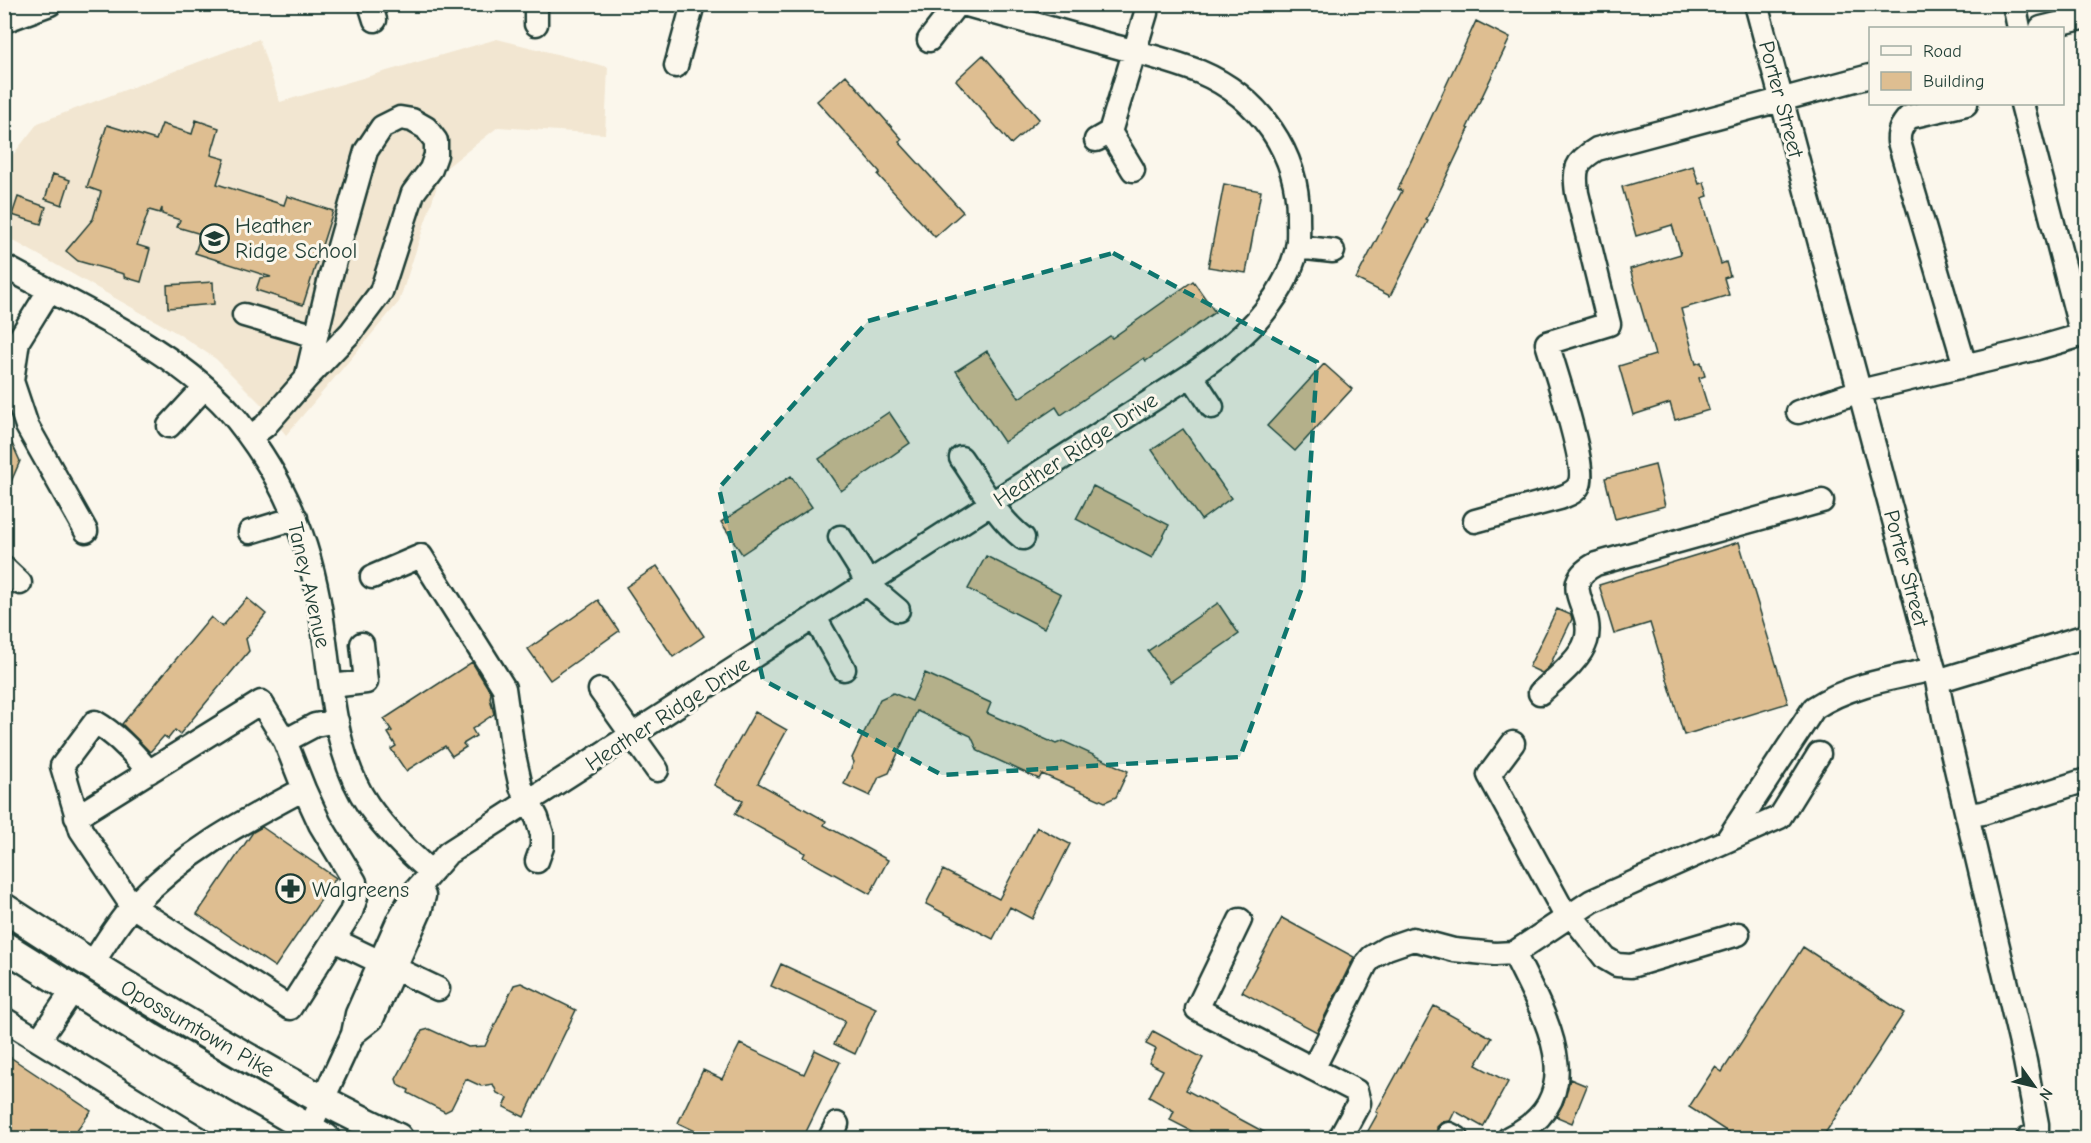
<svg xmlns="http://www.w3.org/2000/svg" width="2091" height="1143" font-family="'Comic Neue',sans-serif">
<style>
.built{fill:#f2e6d1}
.building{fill:#debe91;stroke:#1f3d34;stroke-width:1.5}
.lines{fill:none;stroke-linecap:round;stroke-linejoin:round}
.minor-casing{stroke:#1f3d34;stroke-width:27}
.major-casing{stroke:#1f3d34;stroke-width:33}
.minor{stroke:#fbf7ec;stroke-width:22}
.major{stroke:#fbf7ec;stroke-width:28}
.marked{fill:#0f766e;fill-opacity:0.2;stroke:#0f766e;stroke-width:4.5;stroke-dasharray:12 8;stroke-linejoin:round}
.labels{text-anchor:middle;stroke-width:6;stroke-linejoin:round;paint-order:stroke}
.street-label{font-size:22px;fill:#1f3d34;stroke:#fbf7ec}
.poi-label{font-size:22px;fill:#1f3d34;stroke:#fbf7ec;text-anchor:start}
</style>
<rect width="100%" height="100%" fill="#fbf7ec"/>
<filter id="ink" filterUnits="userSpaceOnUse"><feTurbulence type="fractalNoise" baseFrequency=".0167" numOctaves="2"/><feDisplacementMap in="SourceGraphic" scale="12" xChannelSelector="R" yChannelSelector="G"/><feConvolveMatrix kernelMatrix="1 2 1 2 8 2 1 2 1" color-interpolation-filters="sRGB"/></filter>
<g filter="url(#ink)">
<!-- built -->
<path class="built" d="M 259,39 L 280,102 L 497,39 L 608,67 L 605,134 L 498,127 L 442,171 L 399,302 L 286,435 L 261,404 L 216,359 L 177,333 L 5,236 L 4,166 L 38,123 Z"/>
<!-- building -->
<path class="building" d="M 1476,21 L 1510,38 L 1467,128 L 1469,129 L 1426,220 L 1428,221 L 1390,296 L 1356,279 L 1402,191 L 1398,189 Z
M 983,55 L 1039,119 L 1011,144 L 956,80 Z
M 846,75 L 902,139 L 899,142 L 963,212 L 935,237 L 878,175 L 880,172 L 817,101 Z
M 196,120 L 219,128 L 211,155 L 225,159 L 217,184 L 284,205 L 287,196 L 333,211 L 303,305 L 256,290 L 260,278 L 271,277 L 195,253 L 201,234 L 177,227 L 180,220 L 162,214 L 162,208 L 160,213 L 149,210 L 137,245 L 150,249 L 141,282 L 124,277 L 124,274 L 78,261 L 66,251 L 93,219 L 101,192 L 87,187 L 107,125 L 156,140 L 162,124 L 192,134 Z
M 1693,166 L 1699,184 L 1704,182 L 1708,196 L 1702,198 L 1721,264 L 1726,262 L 1730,276 L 1724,278 L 1729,295 L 1681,309 L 1696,364 L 1701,362 L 1705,376 L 1699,378 L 1709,410 L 1675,420 L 1670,403 L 1633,415 L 1619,366 L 1655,355 L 1630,269 L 1681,254 L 1672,225 L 1636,236 L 1622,187 Z
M 53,174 L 70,180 L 62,205 L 45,199 Z
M 1224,184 L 1261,191 L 1246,273 L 1208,267 Z
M 18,197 L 46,207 L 41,224 L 12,215 Z
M 1193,281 L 1215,312 L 1146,361 L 1144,358 L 1061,415 L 1056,407 L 1004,442 L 956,371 L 987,351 L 1019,398 L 1110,336 L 1112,338 Z
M 213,282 L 214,304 L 168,308 L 167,285 Z
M 1324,364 L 1352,389 L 1295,451 L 1267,426 Z
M 889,412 L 910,443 L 841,491 L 819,459 Z
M 4,426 L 20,461 L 4,498 Z
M 1183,429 L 1231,498 L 1201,520 L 1152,450 Z
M 1655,465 L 1665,506 L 1615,519 L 1605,478 Z
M 791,476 L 812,507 L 742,554 L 721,522 Z
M 1093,486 L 1169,525 L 1152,558 L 1076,519 Z
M 1739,542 L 1788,703 L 1684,735 L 1650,623 L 1614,634 L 1599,585 Z
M 986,556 L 1061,594 L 1044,628 L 968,589 Z
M 657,566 L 704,636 L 673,657 L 626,587 Z
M 247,598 L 266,614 L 246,639 L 249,651 L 180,734 L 175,730 L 168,739 L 164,736 L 150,752 L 122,724 L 211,617 L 222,627 Z
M 598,600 L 619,631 L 550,680 L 528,649 Z
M 1218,603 L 1239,634 L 1170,682 L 1148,651 Z
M 1557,609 L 1571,615 L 1572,619 L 1549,667 L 1542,673 L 1529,667 Z
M 472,662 L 491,693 L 490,698 L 494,714 L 472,729 L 476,736 L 463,744 L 466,747 L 452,756 L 445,746 L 406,771 L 391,749 L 396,746 L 388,733 L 392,731 L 384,719 Z
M 925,673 L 991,703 L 987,713 L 1056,744 L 1063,741 L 1128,771 L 1116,797 L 1105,802 L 1042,774 L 1039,779 L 978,751 L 971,736 L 917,711 L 889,773 L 879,777 L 870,796 L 844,784 L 854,762 L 852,758 L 880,699 L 893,693 L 912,701 Z
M 755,712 L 787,730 L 758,783 L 826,821 L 824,825 L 888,860 L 870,894 L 803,857 L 805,853 L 735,814 L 743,801 L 714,785 Z
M 262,827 L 336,878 L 275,967 L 197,914 L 253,832 Z
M 1037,827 L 1070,844 L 1032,919 L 1010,907 L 993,939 L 926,904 L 943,870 L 999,899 Z
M 1282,918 L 1354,957 L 1317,1032 L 1242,992 Z
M 1803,947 L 1904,1013 L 1822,1138 L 1737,1138 L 1689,1107 L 1715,1067 L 1722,1072 Z
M 781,964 L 876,1008 L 855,1054 L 834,1044 L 845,1021 L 771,986 Z
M 521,983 L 576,1010 L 524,1117 L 504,1107 L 508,1098 L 497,1093 L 493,1084 L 481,1086 L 466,1079 L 451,1109 L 445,1112 L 408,1093 L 409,1090 L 398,1085 L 396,1079 L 422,1031 L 429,1029 L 468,1047 L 485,1046 L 514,985 Z
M 1434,1006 L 1492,1038 L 1476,1065 L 1508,1082 L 1483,1127 L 1455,1111 L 1450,1121 L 1442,1122 L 1437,1127 L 1437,1138 L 1364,1138 L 1378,1113 L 1376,1112 Z
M 1153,1031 L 1203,1058 L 1186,1090 L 1275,1138 L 1205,1138 L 1170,1120 L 1174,1111 L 1149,1097 L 1163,1070 L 1149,1063 L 1156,1049 L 1146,1044 Z
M 740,1044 L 804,1074 L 815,1050 L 840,1062 L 803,1138 L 710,1138 L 678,1123 L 703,1070 L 722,1079 Z
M 4,1053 L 91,1111 L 72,1138 L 4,1138 Z
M 1570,1079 L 1587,1086 L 1572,1123 L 1555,1116 L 1563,1104 Z"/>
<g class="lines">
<defs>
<path id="minor" d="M 370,4 L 375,20
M 536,4 L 536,24
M 1756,4 L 1937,681 L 1945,722 L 2025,1061 L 2037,1124 L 2037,1137 L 2028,1138
M 2014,4 L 2019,28
M 4,21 L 50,4
M 2041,28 L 2086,17
M 929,40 L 957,4
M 676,66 L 693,4
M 2022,104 L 2082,335
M 1110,132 L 1133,170
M 1096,140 L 1110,132 L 1146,13
M 1297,247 L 1333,251
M 4,266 C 81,309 181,351 237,420 C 284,479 309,539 321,613 C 331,674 332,753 368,805 C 385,829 408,852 430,871
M 49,291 L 18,341 L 12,381 L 27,426 L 86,531
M 244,315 L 316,336
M 1965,366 L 1899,142 C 1898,131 1902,125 1909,117 L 1966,104
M 1191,375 L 1212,407
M 1798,412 L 1860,391 L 2034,349 L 2086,334
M 169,426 L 205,387
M 250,437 L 265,426 L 306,379 L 351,332 L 381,292 L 413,193 L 431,169 L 436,155 L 436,141 L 426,128 L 412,120 L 400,118 L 382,127 L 366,151 L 329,282 L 306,379
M 961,458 C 980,485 997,518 1023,538
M 1475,521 L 1560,498 C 1567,495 1575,493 1579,485 C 1588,468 1554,367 1547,343 L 1609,324 L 1577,193 C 1574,169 1575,162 1597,149 L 1870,76
M 250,532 L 296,518
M 840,537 L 860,569 L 867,584 L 898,610
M 4,568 L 20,583
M 372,577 L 421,556 L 504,688 L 513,751 L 521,787 L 537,818 L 542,834 L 542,847 L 537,861
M 815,618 L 844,669
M 1937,681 L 2086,636
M 331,686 L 366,682 L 362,644
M 600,690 L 657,770
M 1540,693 C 1554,680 1581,659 1586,641 C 1596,608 1555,585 1596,564 L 1822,501
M 285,741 L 315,725 L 337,721
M 1513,743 L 1489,775 L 1567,918
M 1967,815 L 1983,813 L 2086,780
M 76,817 L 261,702 L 285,741 L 304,789
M 1728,839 L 1814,708 C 1849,685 1893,678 1934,669
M 1571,915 L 1605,958 L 1617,965 L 1631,966 L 1738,934
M 1240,920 L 1197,1009 L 1356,1091 L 1359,1103 L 1340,1138
M 334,940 L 380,962
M 91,965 C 105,945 117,922 134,905 C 185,852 240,823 304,789 L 320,824 L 355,882 L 356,897 L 351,912 L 290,1008 L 132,906 L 81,830 L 62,766 L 95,722 C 116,734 134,753 149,772
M 394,968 L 438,989
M 4,1019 L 198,1138
M 353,1034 L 372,1019 L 420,911 L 424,896
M 39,1040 L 73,990
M 1313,1069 L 1366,964 L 1372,957 L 1387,948 L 1413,939 L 1454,950 L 1495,954 L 1514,953 L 1592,901 L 1780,817 L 1819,754
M 1449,1134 L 1457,1138
M 305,1138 L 353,1034 L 357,1014 L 399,919 L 415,891 L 448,853 L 1191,375 C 1238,343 1282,306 1297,249 C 1299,239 1298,227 1298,217 C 1299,153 1259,97 1200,72 C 1168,59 1132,51 1099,42 C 1054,29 1009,17 963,4
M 830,1138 L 837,1124
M 1509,1138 C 1596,1096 1543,1014 1514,953"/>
<path id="major" d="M 4,908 C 108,976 213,1040 321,1099 C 346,1113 373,1125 398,1138
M 4,946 L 151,1038 L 325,1138"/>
</defs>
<!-- minor casing -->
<use href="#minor" class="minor-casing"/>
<!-- major casing -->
<use href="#major" class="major-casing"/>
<!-- minor -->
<use href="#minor" class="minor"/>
<!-- major -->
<use href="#major" class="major"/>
</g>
</g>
<!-- marked area -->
<path class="marked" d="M 1113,253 L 1317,362 L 1303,585 L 1240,757 L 942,775 L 763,680 L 719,488 L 868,321 Z"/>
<!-- icons -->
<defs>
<symbol id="school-ring" viewBox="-11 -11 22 22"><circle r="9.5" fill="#fbf7ec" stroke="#1f3d34" stroke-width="1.5"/><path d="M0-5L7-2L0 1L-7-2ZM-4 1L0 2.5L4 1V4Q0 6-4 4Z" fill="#1f3d34"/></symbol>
<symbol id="pharmacy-ring" viewBox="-11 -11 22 22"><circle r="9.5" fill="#fbf7ec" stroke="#1f3d34" stroke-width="1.5"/><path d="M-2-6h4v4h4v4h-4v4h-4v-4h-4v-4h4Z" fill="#1f3d34"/></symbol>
</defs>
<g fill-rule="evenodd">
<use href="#school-ring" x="198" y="222" width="33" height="33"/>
<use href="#pharmacy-ring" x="274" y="872" width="33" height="33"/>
</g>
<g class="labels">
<!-- street labels -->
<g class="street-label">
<text transform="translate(1782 99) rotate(75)" y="8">Porter Street</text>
<text transform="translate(1075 449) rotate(-33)" y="8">Heather Ridge Drive</text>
<text transform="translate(1907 568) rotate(75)" y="8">Porter Street</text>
<text transform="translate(310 585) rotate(77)" y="8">Taney Avenue</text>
<text transform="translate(667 713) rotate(-33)" y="8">Heather Ridge Drive</text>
<text transform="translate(198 1028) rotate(30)" y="8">Opossumtown Pike</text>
</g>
<!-- poi labels -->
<g class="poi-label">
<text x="235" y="233">Heather<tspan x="235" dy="25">Ridge School</tspan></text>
<text x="312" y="897">Walgreens</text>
</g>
</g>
<!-- margin -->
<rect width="2091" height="1143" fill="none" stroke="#fbf7ec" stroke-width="24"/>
<rect x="12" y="12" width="2067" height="1119" fill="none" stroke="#1f3d34" stroke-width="2" filter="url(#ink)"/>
<!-- legend -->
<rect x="1869" y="27" width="195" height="78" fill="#fbf7ec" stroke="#a3ada2" stroke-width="1.5"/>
<rect x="1881" y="46" width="30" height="9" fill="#fbf7ec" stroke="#a3ada2" stroke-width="1.5"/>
<text x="1923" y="57" font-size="18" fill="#1f3d34">Road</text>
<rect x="1881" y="72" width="30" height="18" fill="#debe91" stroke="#a3ada2" stroke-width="1.5"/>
<text x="1923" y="87" font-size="18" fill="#1f3d34">Building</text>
<!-- north arrow -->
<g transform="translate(2034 1086) rotate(124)" stroke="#fbf7ec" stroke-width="4.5" paint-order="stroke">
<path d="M0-4.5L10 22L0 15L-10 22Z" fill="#1f3d34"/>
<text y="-9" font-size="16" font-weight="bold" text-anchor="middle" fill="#1f3d34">N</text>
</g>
</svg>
